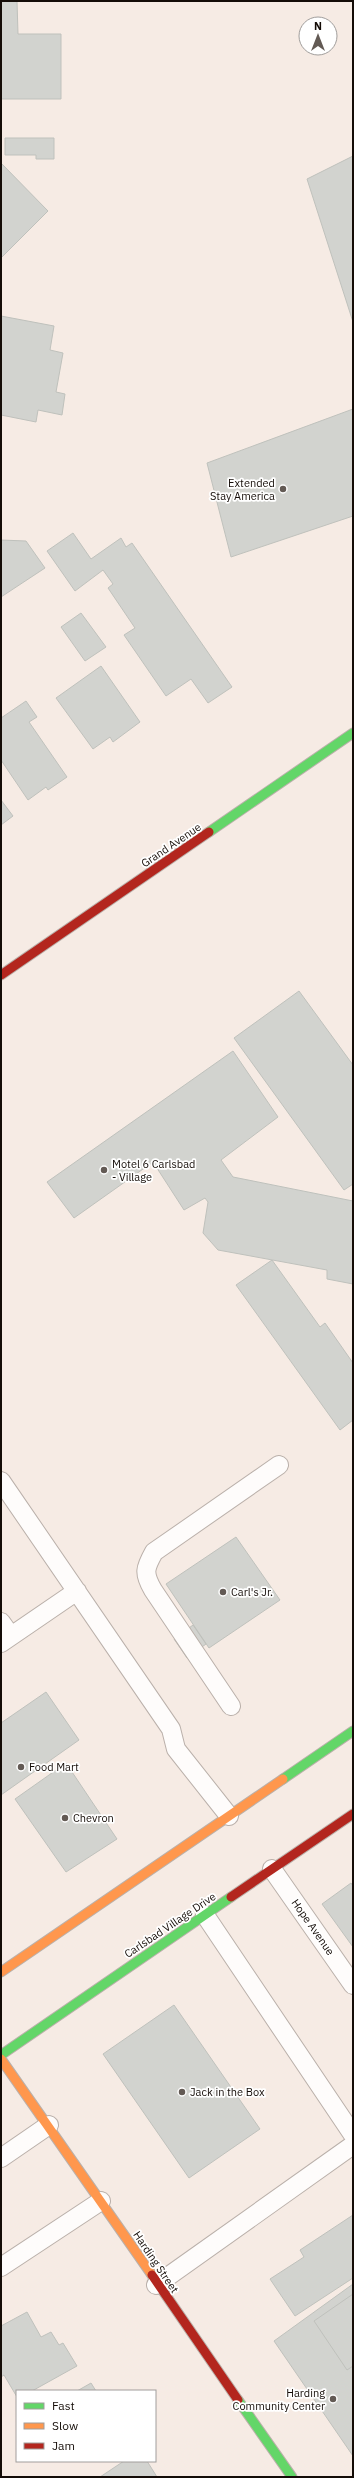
<svg xmlns="http://www.w3.org/2000/svg" width="354" height="2478" font-family="'IBM Plex Sans',sans-serif">
<style>
.building{fill:#d2d3cf;stroke:#bfc1bc}
.lines{fill:none;stroke-linecap:round;stroke-linejoin:round}
.lane-casing{stroke:#bab0aa;stroke-width:20}
.fast-casing{stroke:#bab0aa;stroke-width:11}
.slow-casing{stroke:#bab0aa;stroke-width:11}
.jam-casing{stroke:#bab0aa;stroke-width:11}
.lane{stroke:#fefcfb;stroke-width:18}
.fast{stroke:#63d668;stroke-width:9}
.slow{stroke:#ff974d;stroke-width:9}
.jam{stroke:#b3261e;stroke-width:9}
.poi-dot{fill:#635a54;stroke:#fff;stroke-width:1.5}
.labels{text-anchor:middle;stroke-width:3.5;stroke-linejoin:round;paint-order:stroke}
.poi-label{font-size:11px;fill:#140c07;stroke:#fff;text-anchor:start}
.street-label{font-size:11px;fill:#140c07;stroke:#fff}
</style>
<rect width="100%" height="100%" fill="#f6ebe4"/>
<!-- building -->
<path class="building" d="M 1,1 L 17,1 L 18,34 L 61,34 L 61,99 L 1,99 Z
M 5,138 L 54,138 L 54,159 L 36,159 L 36,155 L 5,155 Z
M 353,156 L 353,322 L 307,179 Z
M 1,163 L 48,211 L 1,258 Z
M 1,316 L 54,326 L 50,350 L 63,353 L 56,392 L 65,394 L 62,415 L 38,410 L 36,422 L 1,415 Z
M 353,409 L 353,516 L 231,557 L 207,463 Z
M 73,533 L 91,559 L 121,538 L 126,547 L 132,543 L 232,687 L 208,703 L 191,679 L 166,696 L 124,635 L 135,628 L 108,588 L 113,584 L 103,570 L 75,591 L 47,551 Z
M 1,540 L 26,541 L 45,568 L 1,597 Z
M 81,613 L 106,647 L 85,661 L 61,627 Z
M 101,666 L 140,722 L 113,742 L 110,737 L 93,749 L 56,698 Z
M 26,701 L 37,717 L 29,722 L 67,777 L 48,790 L 46,787 L 28,800 L 1,760 L 1,718 Z
M 1,800 L 13,816 L 1,825 Z
M 299,991 L 353,1065 L 353,1184 L 344,1190 L 234,1038 Z
M 233,1051 L 278,1117 L 221,1160 L 233,1177 L 353,1201 L 353,1284 L 327,1279 L 327,1270 L 218,1250 L 203,1233 L 208,1202 L 205,1198 L 184,1210 L 153,1162 L 74,1218 L 47,1182 Z
M 272,1260 L 320,1327 L 325,1323 L 353,1363 L 353,1420 L 340,1430 L 236,1285 Z
M 236,1537 L 280,1600 L 209,1648 L 166,1584 Z
M 193,1625 L 206,1644 L 187,1658 L 174,1639 Z
M 46,1692 L 79,1740 L 1,1795 L 1,1723 Z
M 66,1763 L 117,1839 L 66,1872 L 15,1799 Z
M 351,1883 L 353,1886 L 353,1947 L 322,1904 Z
M 174,2005 L 260,2129 L 189,2178 L 103,2054 Z
M 353,2215 L 353,2278 L 295,2316 L 270,2279 L 304,2257 L 300,2250 Z
M 353,2284 L 353,2456 L 274,2341 Z
M 353,2294 L 353,2366 L 347,2370 L 314,2321 Z
M 27,2312 L 41,2337 L 51,2332 L 59,2345 L 63,2343 L 77,2366 L 32,2391 L 17,2391 L 17,2397 L 4,2375 L 1,2377 L 1,2326 Z
M 91,2383 L 96,2391 L 77,2391 Z
M 124,2461 L 147,2461 L 157,2477 L 100,2477 Z"/>
<g class="lines">
<defs>
<path id="lane" d="M 1,1481 L 171,1729 L 176,1749 L 229,1816
M 1,1622 L 11,1636
M 1,1643 L 77,1591
M 231,1706 L 153,1590 C 143,1573 145,1568 154,1552 L 279,1465
M 272,1869 L 353,1985
M 205,1915 L 353,2135
M 1,2158 L 49,2125
M 1,2267 L 101,2201
M 156,2285 L 353,2145"/>
<path id="fast" d="M 209,832 L 353,733
M 283,1779 L 353,1731
M 1,2055 L 231,1897
M 238,2400 L 292,2477"/>
<path id="slow" d="M 1,1972 L 283,1779
M 1,2059 L 152,2275"/>
<path id="jam" d="M 1,975 L 209,832
M 231,1897 L 353,1814
M 152,2275 L 238,2400"/>
</defs>
<!-- lane casing -->
<use href="#lane" class="lane-casing"/>
<!-- fast casing -->
<use href="#fast" class="fast-casing"/>
<!-- slow casing -->
<use href="#slow" class="slow-casing"/>
<!-- jam casing -->
<use href="#jam" class="jam-casing"/>
<!-- lane -->
<use href="#lane" class="lane"/>
<!-- fast -->
<use href="#fast" class="fast"/>
<!-- slow -->
<use href="#slow" class="slow"/>
<!-- jam -->
<use href="#jam" class="jam"/>
</g>
<!-- markers -->
<g class="poi-dot">
<circle cx="283" cy="489" r="4"/>
<circle cx="104" cy="1170" r="4"/>
<circle cx="223" cy="1592" r="4"/>
<circle cx="21" cy="1767" r="4"/>
<circle cx="65" cy="1818" r="4"/>
<circle cx="182" cy="2092" r="4"/>
<circle cx="333" cy="2399" r="4"/>
</g>
<g class="labels">
<!-- poi labels -->
<g class="poi-label">
<text x="275" y="487" text-anchor="end">Extended<tspan x="275" dy="13">Stay America</tspan></text>
<text x="112" y="1168">Motel 6 Carlsbad<tspan x="112" dy="13">- Village</tspan></text>
<text x="231" y="1596">Carl's Jr.</text>
<text x="29" y="1771">Food Mart</text>
<text x="73" y="1822">Chevron</text>
<text x="190" y="2096">Jack in the Box</text>
<text x="325" y="2397" text-anchor="end">Harding<tspan x="325" dy="13">Community Center</tspan></text>
</g>
<!-- street labels -->
<g class="street-label">
<text transform="translate(171 845) rotate(-34)" y="4">Grand Avenue</text>
<text transform="translate(170 1925) rotate(-34)" y="4">Carlsbad Village Drive</text>
<text transform="translate(313 1927) rotate(55)" y="4">Hope Avenue</text>
<text transform="translate(156 2262) rotate(56)" y="4">Harding Street</text>
</g>
</g>
<!-- border -->
<rect width="354" height="2478" fill="none" stroke="#140c07" stroke-width="4"/>
<!-- legend -->
<rect x="16" y="2390" width="140" height="72" fill="#ffffff" stroke="#a19e9c"/>
<rect x="24" y="2403" width="20" height="6" fill="#63d668" stroke="#a19e9c"/>
<text x="52" y="2410" font-size="12" fill="#140c07">Fast</text>
<rect x="24" y="2423" width="20" height="6" fill="#ff974d" stroke="#a19e9c"/>
<text x="52" y="2430" font-size="12" fill="#140c07">Slow</text>
<rect x="24" y="2443" width="20" height="6" fill="#b3261e" stroke="#a19e9c"/>
<text x="52" y="2450" font-size="12" fill="#140c07">Jam</text>
<!-- north arrow -->
<g transform="translate(318 36)"><circle r="19" fill="#ffffff" stroke="#a19e9c"/>
<path d="M0-3L7 15L0 10L-7 15Z" fill="#635a54"/>
<text y="-6" font-size="11" font-weight="bold" text-anchor="middle" fill="#140c07">N</text>
</g>
</svg>
